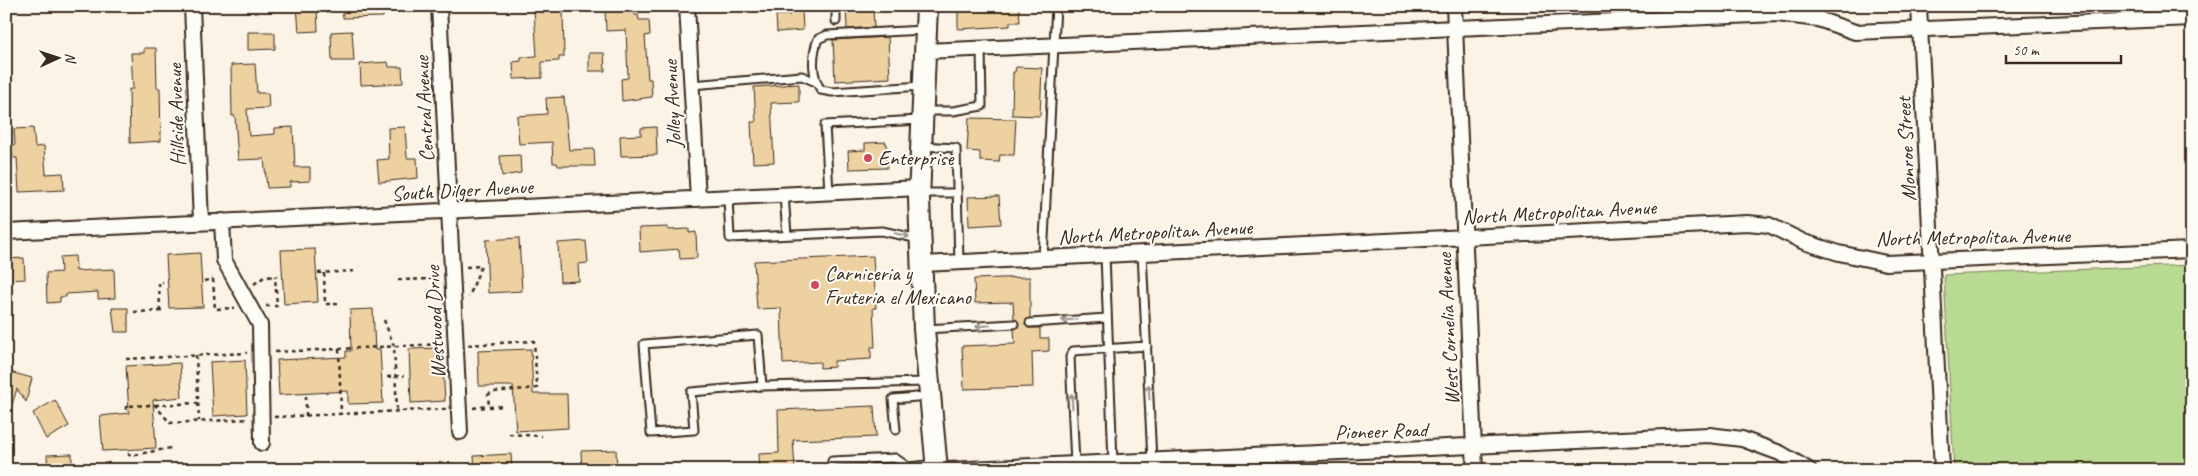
<svg xmlns="http://www.w3.org/2000/svg" width="2198" height="476" font-family="Caveat,sans-serif">
<style>
.green{fill:#b9da93;stroke:#7a8258}
.building{fill:#edd1a1;stroke:#3b2a1e}
.lines{fill:none;stroke-linecap:round;stroke-linejoin:round}
.service-casing{stroke:#3b2a1e;stroke-width:11}
.minor-casing{stroke:#3b2a1e;stroke-width:18}
.secondary-casing{stroke:#3b2a1e;stroke-width:24}
.path{stroke:#3b2a1e;stroke-width:2.5;stroke-dasharray:4 4;stroke-linecap:butt}
.service{stroke:#fdfcf7;stroke-width:7}
.minor{stroke:#fdfcf7;stroke-width:14}
.secondary{stroke:#fdfcf7;stroke-width:20}
.oneway{stroke:#9c938a}
.poi-dot{fill:#d1495b;stroke:#fdfcf7;stroke-width:2}
.labels{text-anchor:middle;stroke-width:4;stroke-linejoin:round;paint-order:stroke}
.street-label{font-size:21px;fill:#3b2a1e;stroke:#fdfcf7}
.poi-label{font-size:21px;fill:#3b2a1e;stroke:#fdfcf7;text-anchor:start}
</style>
<rect width="100%" height="100%" fill="#faf3e6"/>
<filter id="ink" filterUnits="userSpaceOnUse"><feTurbulence type="fractalNoise" baseFrequency=".02" numOctaves="2"/><feDisplacementMap in="SourceGraphic" scale="10" xChannelSelector="R" yChannelSelector="G"/><feConvolveMatrix kernelMatrix="1 2 1 2 8 2 1 2 1" color-interpolation-filters="sRGB"/></filter>
<g filter="url(#ink)">
<!-- green -->
<path class="green" d="M 2192,265 L 2192,470 L 1954,470 L 1944,275 Z"/>
<!-- building -->
<path class="building" d="M 297,6 L 317,6 L 318,31 L 299,32 Z
M 342,6 L 383,6 L 383,17 L 343,18 Z
M 846,6 L 871,6 L 871,9 L 873,9 L 874,27 L 847,29 Z
M 958,6 L 1019,6 L 1020,22 L 1010,22 L 1010,26 L 958,29 Z
M 563,8 L 564,57 L 559,57 L 559,61 L 542,62 L 542,78 L 514,79 L 513,62 L 521,61 L 521,57 L 537,56 L 534,10 Z
M 635,8 L 635,15 L 638,15 L 639,20 L 649,20 L 650,35 L 645,36 L 648,79 L 651,79 L 652,97 L 622,101 L 621,79 L 628,78 L 626,30 L 606,31 L 605,9 Z
M 790,10 L 802,10 L 803,30 L 777,32 L 776,15 L 790,15 Z
M 352,31 L 354,61 L 332,61 L 331,32 Z
M 248,32 L 272,32 L 275,34 L 275,49 L 248,50 Z
M 888,37 L 890,78 L 835,81 L 833,40 Z
M 144,48 L 156,48 L 157,88 L 160,88 L 161,141 L 130,143 L 129,89 L 133,89 L 131,53 L 144,53 Z
M 589,53 L 604,53 L 605,71 L 589,71 Z
M 388,62 L 389,67 L 402,67 L 403,83 L 361,85 L 360,64 Z
M 255,64 L 257,93 L 268,93 L 269,108 L 247,109 L 249,136 L 275,134 L 275,128 L 293,127 L 295,167 L 310,167 L 310,181 L 290,182 L 290,187 L 267,188 L 264,159 L 238,160 L 235,116 L 232,116 L 231,65 Z
M 1016,67 L 1042,68 L 1040,116 L 1012,115 L 1013,72 L 1015,72 Z
M 799,84 L 799,102 L 771,103 L 774,162 L 753,163 L 751,122 L 756,122 L 754,87 Z
M 564,97 L 569,150 L 594,149 L 595,166 L 558,166 L 557,163 L 553,163 L 552,142 L 519,144 L 517,116 L 547,114 L 546,98 Z
M 969,118 L 1016,119 L 1014,155 L 1000,155 L 999,162 L 980,161 L 980,152 L 967,151 Z
M 405,127 L 407,158 L 417,158 L 418,178 L 379,182 L 377,160 L 389,159 L 388,128 Z
M 656,127 L 657,155 L 621,156 L 620,136 L 641,135 L 641,128 Z
M 33,128 L 35,147 L 44,146 L 46,174 L 63,173 L 64,190 L 19,192 L 17,158 L 13,158 L 12,145 L 15,145 L 14,129 Z
M 886,142 L 887,168 L 849,169 L 848,151 L 865,150 L 865,143 Z
M 520,155 L 521,173 L 502,176 L 500,156 Z
M 999,196 L 1001,224 L 969,226 L 968,197 Z
M 668,227 L 668,230 L 689,229 L 689,233 L 696,232 L 697,258 L 680,259 L 679,249 L 640,252 L 639,228 Z
M 519,238 L 522,291 L 488,293 L 486,240 Z
M 586,241 L 588,263 L 578,264 L 579,281 L 560,282 L 558,243 Z
M 315,249 L 318,302 L 284,304 L 281,250 Z
M 200,253 L 203,307 L 169,308 L 166,255 Z
M 75,256 L 76,271 L 114,269 L 115,298 L 98,299 L 98,292 L 66,294 L 66,297 L 60,297 L 60,302 L 47,303 L 46,273 L 61,272 L 60,257 Z
M 873,256 L 876,308 L 873,308 L 875,347 L 871,347 L 871,359 L 834,361 L 834,367 L 820,368 L 820,362 L 783,364 L 781,308 L 757,309 L 754,261 Z
M 24,258 L 25,279 L 7,280 L 6,259 Z
M 1030,277 L 1030,318 L 1026,320 L 1025,324 L 1028,328 L 1040,328 L 1040,338 L 1049,338 L 1049,351 L 1032,352 L 1033,387 L 964,389 L 962,346 L 1015,344 L 1014,329 L 1019,324 L 1018,321 L 1014,319 L 1013,302 L 975,303 L 974,279 Z
M 112,308 L 128,308 L 128,332 L 115,332 Z
M 373,309 L 375,350 L 380,349 L 383,403 L 348,404 L 348,391 L 279,395 L 277,360 L 346,357 L 346,351 L 351,351 L 350,310 Z
M 442,348 L 445,401 L 411,403 L 409,349 Z
M 531,349 L 533,394 L 567,394 L 568,428 L 516,431 L 513,386 L 479,386 L 478,351 Z
M 245,360 L 247,414 L 213,416 L 210,362 Z
M 180,363 L 182,397 L 153,400 L 156,448 L 103,451 L 100,416 L 129,413 L 126,366 Z
M 6,371 L 32,378 L 26,402 L 17,389 L 9,414 L 6,413 Z
M 55,400 L 69,426 L 46,439 L 33,413 Z
M 874,406 L 876,437 L 793,440 L 795,469 L 760,470 L 759,454 L 779,453 L 778,410 Z
M 616,450 L 617,470 L 582,470 L 581,451 Z
M 72,454 L 72,470 L 48,470 L 47,455 Z
M 511,454 L 512,470 L 475,470 L 474,456 Z"/>
<g class="lines">
<defs>
<path id="service" d="M 836,6 L 836,21
M 691,85 L 802,76 L 816,82
M 922,86 L 832,92 L 821,90 C 811,76 812,54 818,39 L 827,35 L 924,30
M 923,111 L 953,111 L 982,106 L 981,48
M 922,146 L 956,148 L 959,262
M 829,192 L 825,125 L 920,120
M 920,193 L 957,193
M 784,195 L 787,235
M 728,198 L 730,238 L 882,231 L 919,239
M 1142,253 L 1152,461
M 1105,255 L 1113,462
M 1043,258 L 1056,6
M 1030,323 L 1107,318
M 925,329 L 1014,324
M 762,386 L 758,335 L 644,344 L 651,433 L 694,430 L 691,392 L 762,386 L 927,382
M 896,430 L 893,399 L 928,396
M 1075,464 L 1070,357 L 1073,351 L 1147,346
M 832,470 L 832,461 L 895,458 L 908,467 L 936,464"/>
<path id="minor" d="M 192,6 L 201,222
M 439,6 L 460,432
M 687,6 L 698,199
M 1454,6 L 1475,470
M 1919,6 L 1942,470
M 925,51 L 1777,14 L 1818,19 L 1855,32 L 2192,18
M 222,221 L 224,260 L 260,325 L 262,443
M 6,232 L 920,188
M 923,264 L 1747,223 L 1769,225 L 1804,242 L 1839,253 L 1886,263 L 2192,250
M 947,470 L 1709,435 L 1742,439 L 1780,453 L 1809,470"/>
<path id="secondary" d="M 927,6 L 919,199 L 924,329 L 937,470"/>
</defs>
<!-- service casing -->
<use href="#service" class="service-casing"/>
<!-- minor casing -->
<use href="#minor" class="minor-casing"/>
<!-- secondary casing -->
<use href="#secondary" class="secondary-casing"/>
<!-- path -->
<path class="path" d="M 466,267 L 481,266 L 469,297
M 318,273 L 357,271
M 324,273 L 325,304 L 339,304
M 213,279 L 215,309 L 235,308
M 398,280 L 435,279
M 204,281 L 213,279
M 254,284 L 264,277 L 278,276
M 266,306 L 277,306 L 275,276
M 160,311 L 159,282 L 163,282
M 134,312 L 164,311
M 384,320 L 394,346 L 397,411
M 468,345 L 534,341 L 537,388 L 492,392 L 488,395 L 489,407
M 339,349 L 341,414
M 275,352 L 442,344
M 196,355 L 199,421
M 126,359 L 247,353
M 387,377 L 404,376
M 306,396 L 306,416
M 155,405 L 198,403
M 473,408 L 504,406
M 473,408 L 489,406
M 126,410 L 126,406 L 155,405 L 170,423 L 249,419
M 274,417 L 446,409
M 509,434 L 542,436
M 129,453 L 129,455 L 134,455 L 171,448"/>
<!-- service -->
<use href="#service" class="service"/>
<!-- minor -->
<use href="#minor" class="minor"/>
<!-- secondary -->
<use href="#secondary" class="secondary"/>
</g>
<!-- one-way arrows -->
<defs><path id="oneway-shaft" d="M-6 0H5M1.5-3L5.5 0L1.5 3" fill="none" stroke-width="1.6" stroke-linecap="round" stroke-linejoin="round" transform="scale(1.25)"/></defs>
<g class="oneway">
<use href="#oneway-shaft" transform="translate(902 235) rotate(14)"/>
<use href="#oneway-shaft" transform="translate(1069 320) rotate(177)"/>
<use href="#oneway-shaft" transform="translate(983 326) rotate(175)"/>
<use href="#oneway-shaft" transform="translate(1149 392) rotate(-93)"/>
<use href="#oneway-shaft" transform="translate(1072 401) rotate(-93)"/>
</g>
</g>
<!-- markers -->
<g class="poi-dot">
<circle cx="868" cy="158" r="5"/>
<circle cx="815" cy="285" r="5"/>
</g>
<g class="labels">
<!-- street labels -->
<g class="street-label">
<text transform="translate(672 104) rotate(-93)" y="7">Jolley Avenue</text>
<text transform="translate(424 109) rotate(-93)" y="7">Central Avenue</text>
<text transform="translate(176 115) rotate(-92)" y="7">Hillside Avenue</text>
<text transform="translate(1906 149) rotate(-93)" y="7">Monroe Street</text>
<text transform="translate(462 190) rotate(-3)" y="7">South Dilger Avenue</text>
<text transform="translate(1559 212) rotate(-3)" y="7">North Metropolitan Avenue</text>
<text transform="translate(1155 232) rotate(-3)" y="7">North Metropolitan Avenue</text>
<text transform="translate(1973 237) rotate(-1)" y="7">North Metropolitan Avenue</text>
<text transform="translate(435 322) rotate(-93)" y="7">Westwood Drive</text>
<text transform="translate(1448 329) rotate(-93)" y="7">West Cornelia Avenue</text>
<text transform="translate(1381 431) rotate(-2)" y="7">Pioneer Road</text>
</g>
<!-- poi labels -->
<g class="poi-label">
<text x="878" y="165">Enterprise</text>
<text x="825" y="280">Carniceria y<tspan x="825" dy="24">Fruteria el Mexicano</tspan></text>
</g>
</g>
<!-- margin -->
<rect width="2198" height="476" fill="none" stroke="#fdfcf7" stroke-width="25"/>
<rect x="12" y="12" width="2173" height="451" fill="none" stroke="#3b2a1e" stroke-width="2" filter="url(#ink)"/>
<!-- north arrow -->
<g transform="translate(58 58) rotate(87)" stroke="#fdfcf7" stroke-width="4" paint-order="stroke">
<path d="M0-4L9 19L0 12L-9 19Z" fill="#3b2a1e"/>
<text y="-8" font-size="14" font-weight="bold" text-anchor="middle" fill="#3b2a1e">N</text>
</g>
<!-- scale -->
<path d="M2006 55v8h115v-8" fill="none" stroke="#3b2a1e" stroke-width="2.5"/>
<text x="2013" y="55" font-size="15" fill="#3b2a1e" stroke="#fdfcf7" stroke-width="4" paint-order="stroke">50 m</text>
</svg>
